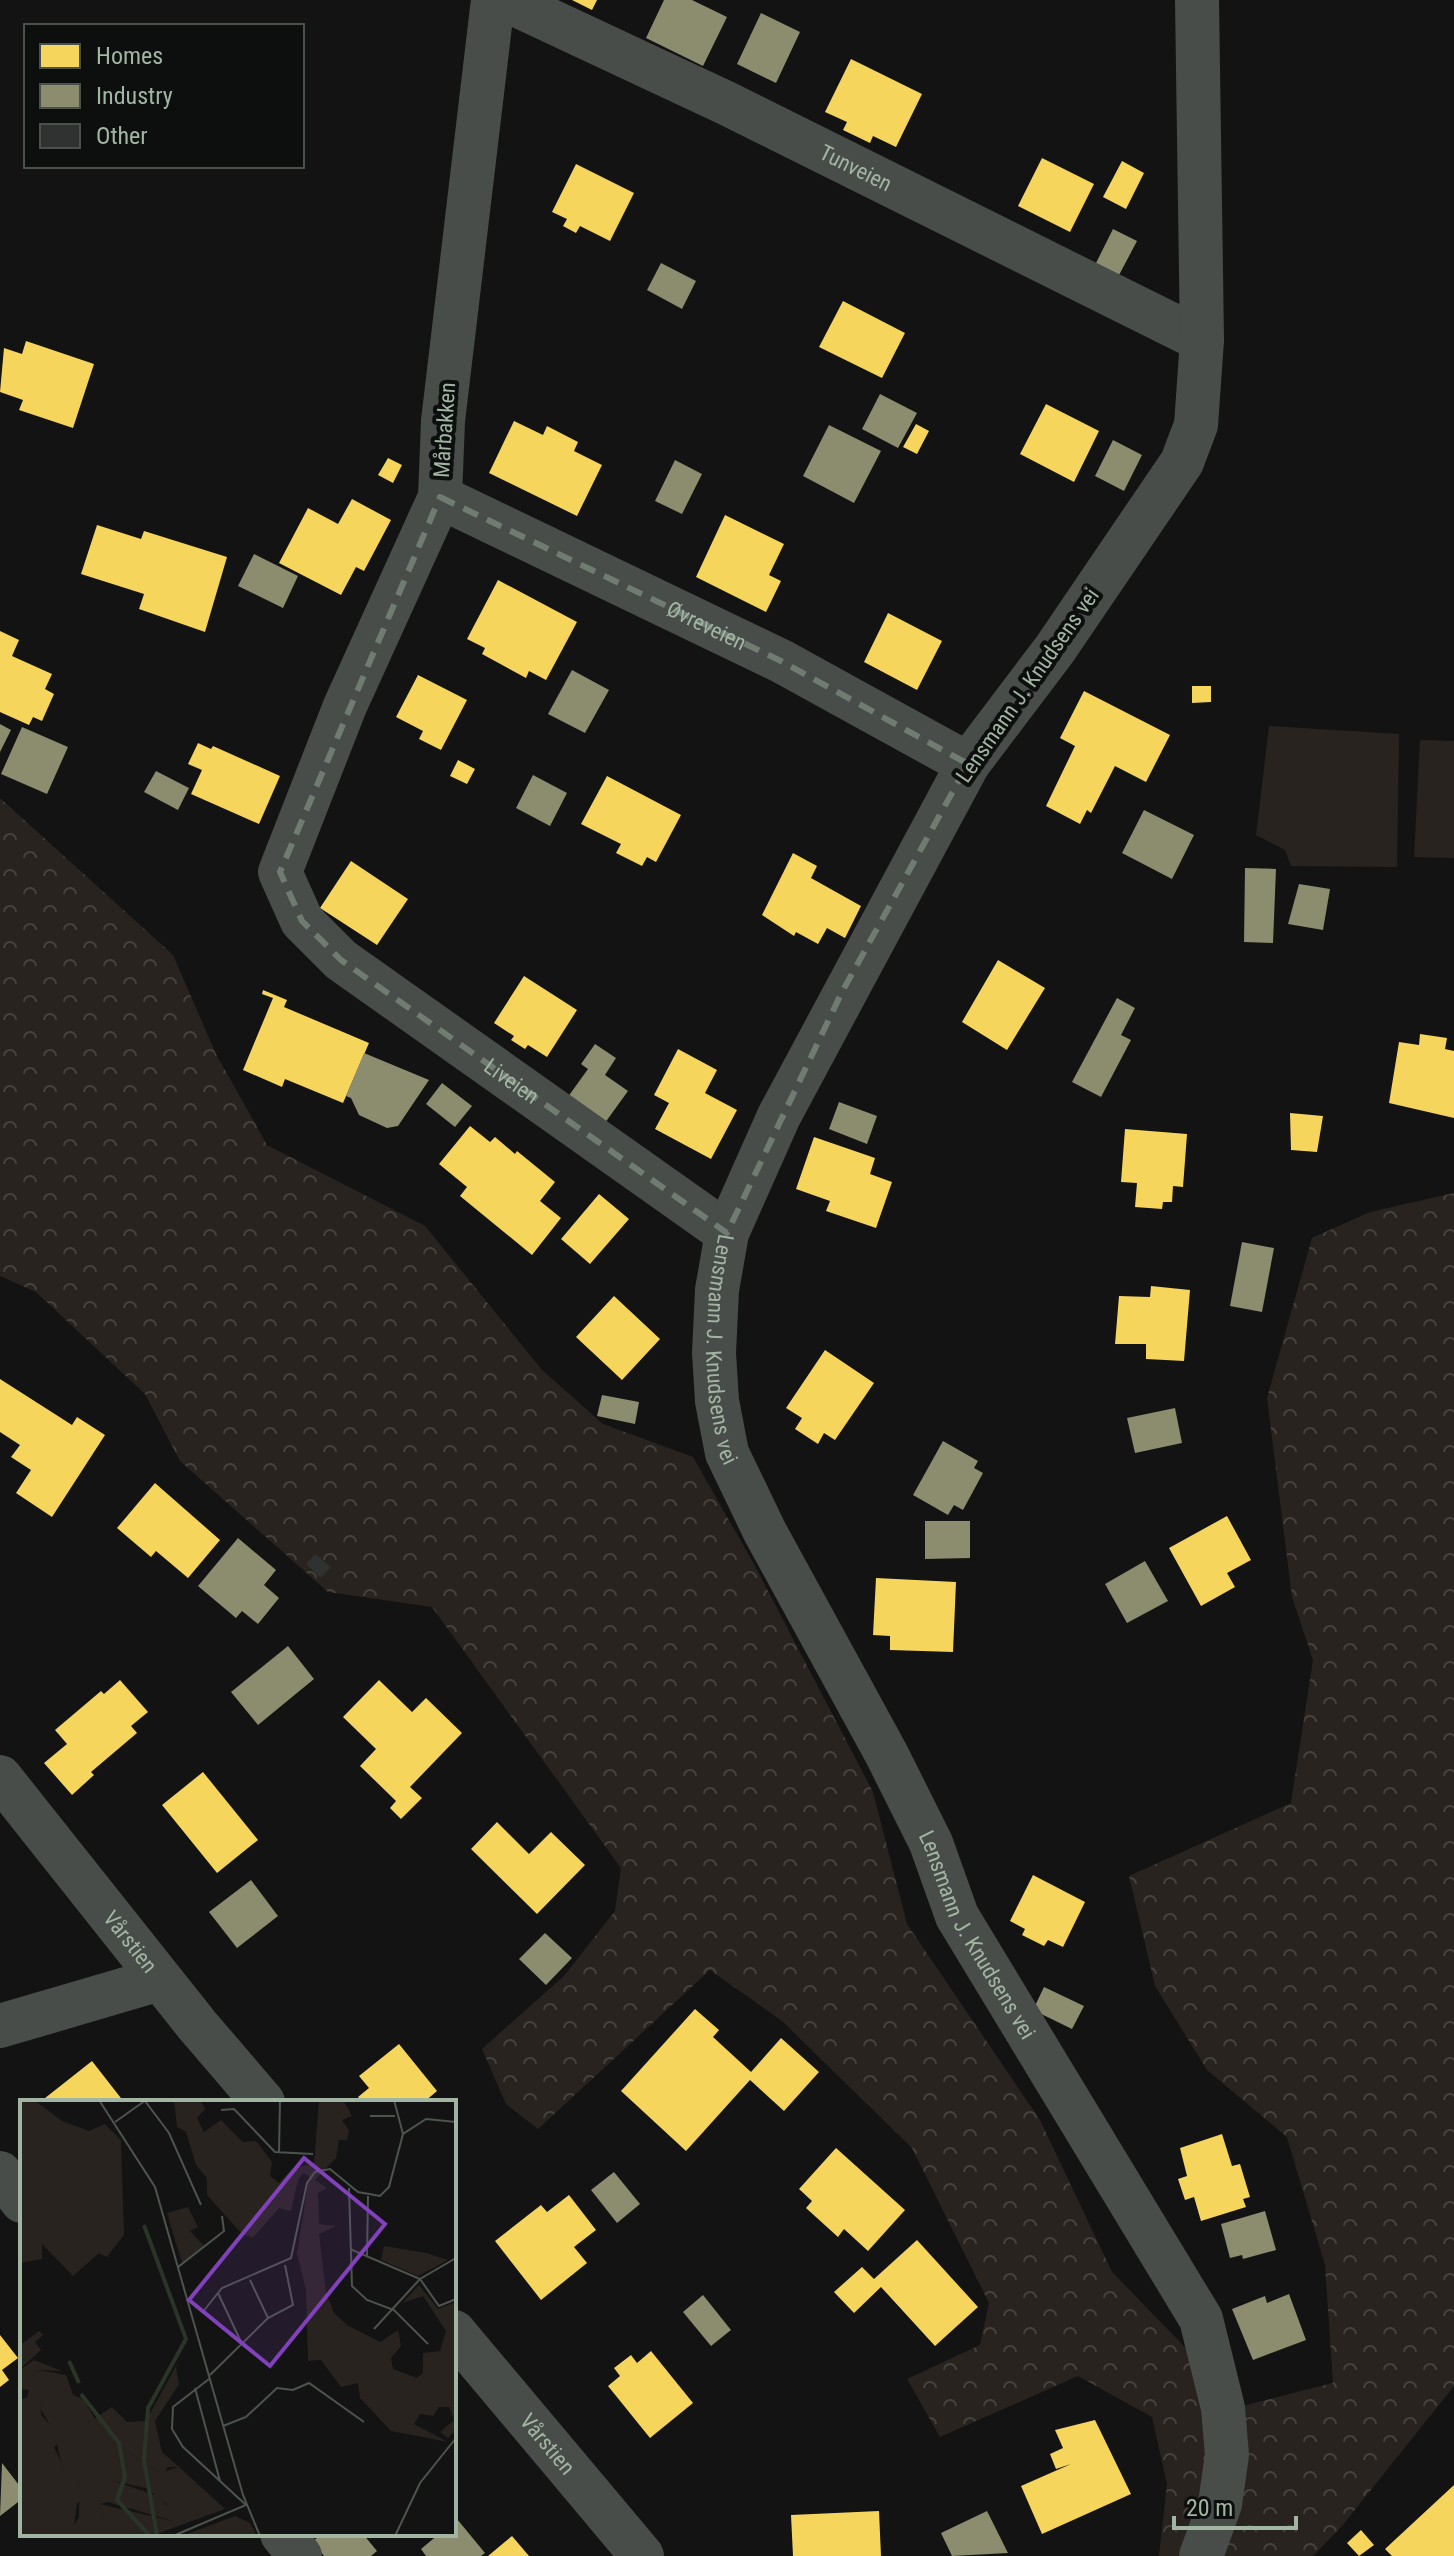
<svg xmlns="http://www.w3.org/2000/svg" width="1454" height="2556" font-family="'Roboto Condensed',sans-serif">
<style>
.forest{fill:url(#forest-crowns)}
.park{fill:#292320}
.homes{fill:#f6d55c}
.industry{fill:#8c8c6e}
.building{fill:#303231}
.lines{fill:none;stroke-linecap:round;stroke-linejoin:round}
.minor{stroke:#484d49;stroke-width:44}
.marked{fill:none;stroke:#707c71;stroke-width:6;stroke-dasharray:16 10;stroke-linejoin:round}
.labels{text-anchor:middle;stroke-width:8;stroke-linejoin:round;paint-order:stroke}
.street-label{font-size:22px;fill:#a2b5a3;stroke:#0d0f0e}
.inset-river{fill:none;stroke:#293526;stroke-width:4}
.inset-road{fill:none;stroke:#4c544d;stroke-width:2}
.view{fill:#8141bb;fill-opacity:0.15;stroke:#8141bb;stroke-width:4}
.inset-edge{fill:none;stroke:#a2b5a3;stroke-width:4}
</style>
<defs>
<pattern id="forest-crowns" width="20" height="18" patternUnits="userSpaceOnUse" patternTransform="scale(2)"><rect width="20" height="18" fill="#292320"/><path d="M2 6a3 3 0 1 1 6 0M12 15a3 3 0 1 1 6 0" fill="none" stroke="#45413d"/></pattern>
</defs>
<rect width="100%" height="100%" fill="#131313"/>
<!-- forest -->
<path class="forest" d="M 0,798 L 173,955 L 216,1054 L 267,1145 L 425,1226 L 542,1370 L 603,1424 L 693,1457 L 755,1566 L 873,1792 L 907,1924 L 1040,2120 L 1112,2272 L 1242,2406 L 1333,2383 L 1325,2265 L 1287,2137 L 1207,2070 L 1155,1986 L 1129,1876 L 1291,1803 L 1313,1660 L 1292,1597 L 1267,1398 L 1312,1238 L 1370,1212 L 1454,1193 L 1454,2386 L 1342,2526 L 1313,2556 L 1159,2556 L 1167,2484 L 1152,2417 L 1078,2376 L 940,2437 L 907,2379 L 980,2345 L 989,2303 L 912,2148 L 782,2021 L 710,1970 L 538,2129 L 506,2104 L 482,2049 L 564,1976 L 615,1911 L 621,1868 L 432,1607 L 328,1592 L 180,1461 L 145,1394 L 36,1292 L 0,1276 Z"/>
<!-- park -->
<path class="park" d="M 1269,726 L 1399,734 L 1397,867 L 1291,866 L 1285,850 L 1256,835 Z
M 1420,740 L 1454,741 L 1454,858 L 1414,857 Z"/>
<!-- homes -->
<path class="homes" d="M 572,0 L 597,0 L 592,10 Z
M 851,59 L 922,94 L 896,147 L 873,136 L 870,143 L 843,130 L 847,122 L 825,112 Z
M 1042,158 L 1094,184 L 1070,232 L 1018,206 Z
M 1122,161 L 1144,173 L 1126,209 L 1103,197 Z
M 576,164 L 634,193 L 610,241 L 580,226 L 576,233 L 563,226 L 567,219 L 552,212 Z
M 843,301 L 905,333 L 882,378 L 819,347 Z
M 26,341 L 94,364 L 73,428 L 19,410 L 23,400 L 0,392 L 4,348 L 22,354 Z
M 1046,404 L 1099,431 L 1074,482 L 1020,454 Z
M 514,421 L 543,435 L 547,426 L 578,442 L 574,451 L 602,465 L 577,516 L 489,473 Z
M 916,424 L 929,431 L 917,454 L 903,447 Z
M 388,458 L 402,465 L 393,483 L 378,475 Z
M 352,499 L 391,520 L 364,571 L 356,567 L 341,595 L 279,563 L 308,508 L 338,524 Z
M 725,515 L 784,544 L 769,575 L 781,581 L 766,612 L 696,577 Z
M 97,525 L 141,539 L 144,531 L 227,557 L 205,632 L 139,609 L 144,594 L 81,574 Z
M 498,580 L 577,622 L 546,680 L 529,671 L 526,678 L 482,654 L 485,648 L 467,639 Z
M 888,613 L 942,641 L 917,690 L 864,662 Z
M 0,631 L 19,640 L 12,656 L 52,674 L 45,689 L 54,694 L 42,721 L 33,717 L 29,725 L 0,712 Z
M 418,675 L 467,700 L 441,750 L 419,739 L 423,731 L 396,717 Z
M 1192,686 L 1211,686 L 1211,702 L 1192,703 Z
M 1084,691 L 1170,735 L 1146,782 L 1115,766 L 1091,813 L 1087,810 L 1080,824 L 1046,806 L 1075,746 L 1060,738 Z
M 198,743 L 211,749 L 213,746 L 280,776 L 259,824 L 191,794 L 202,770 L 188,764 Z
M 458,760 L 475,769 L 467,784 L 450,776 Z
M 607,776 L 681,815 L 656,862 L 647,857 L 642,866 L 616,853 L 621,844 L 581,824 Z
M 793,853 L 817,866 L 811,878 L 861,906 L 845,938 L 827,928 L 818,944 L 796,932 L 794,936 L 762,915 Z
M 351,861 L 408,899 L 377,945 L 320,908 Z
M 998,960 L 1045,988 L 1007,1050 L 962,1022 Z
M 524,976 L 577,1010 L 547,1057 L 528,1045 L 525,1049 L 511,1040 L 514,1036 L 494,1023 Z
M 263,990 L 287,1000 L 284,1007 L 369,1043 L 343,1103 L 285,1079 L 282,1087 L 243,1070 L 273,998 L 262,994 Z
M 1420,1034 L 1447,1038 L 1445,1049 L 1454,1051 L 1454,1118 L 1389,1103 L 1399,1042 L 1419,1045 Z
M 678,1049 L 717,1070 L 705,1093 L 737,1110 L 711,1159 L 655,1129 L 669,1103 L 654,1095 Z
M 1290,1113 L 1323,1116 L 1317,1152 L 1291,1150 Z
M 470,1126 L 490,1142 L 495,1137 L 515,1154 L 517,1151 L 555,1182 L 540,1201 L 561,1218 L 532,1255 L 460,1196 L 467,1187 L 439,1164 Z
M 1125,1129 L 1187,1134 L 1183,1187 L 1173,1186 L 1172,1202 L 1163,1202 L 1162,1209 L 1135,1207 L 1137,1183 L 1121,1182 Z
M 814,1137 L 875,1158 L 870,1174 L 892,1182 L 876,1228 L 826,1211 L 830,1201 L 796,1189 Z
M 599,1194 L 629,1219 L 590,1264 L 561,1239 Z
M 1151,1286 L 1190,1290 L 1184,1361 L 1146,1359 L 1146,1344 L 1115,1344 L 1119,1296 L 1150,1297 Z
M 614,1296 L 660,1339 L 622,1380 L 576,1337 Z
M 825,1350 L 874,1383 L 835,1440 L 824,1433 L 818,1444 L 795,1429 L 802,1418 L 786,1408 Z
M 0,1379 L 72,1425 L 77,1417 L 105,1435 L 52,1517 L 16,1493 L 31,1470 L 11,1457 L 20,1445 L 0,1432 Z
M 155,1483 L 220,1540 L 188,1578 L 156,1551 L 151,1557 L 117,1528 Z
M 1227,1516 L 1251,1560 L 1227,1573 L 1235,1587 L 1201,1606 L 1169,1548 Z
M 876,1578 L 956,1582 L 953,1652 L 890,1650 L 890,1636 L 873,1635 Z
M 120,1680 L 148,1712 L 131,1726 L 137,1733 L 91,1772 L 94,1775 L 72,1795 L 44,1763 L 67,1744 L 55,1730 L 101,1691 L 104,1694 Z
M 379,1680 L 412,1712 L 426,1698 L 462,1733 L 410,1787 L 422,1798 L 401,1819 L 390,1808 L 396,1801 L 360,1766 L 376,1749 L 343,1717 Z
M 203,1772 L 258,1840 L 217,1873 L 162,1805 Z
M 497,1822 L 529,1854 L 551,1832 L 585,1865 L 537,1914 L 471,1849 Z
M 1033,1875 L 1085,1902 L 1063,1947 L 1048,1940 L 1044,1946 L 1022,1935 L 1025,1929 L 1010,1921 Z
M 695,2009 L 719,2030 L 713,2037 L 751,2072 L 781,2038 L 819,2072 L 784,2111 L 750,2080 L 686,2151 L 621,2091 Z
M 399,2044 L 437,2091 L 424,2102 L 362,2102 L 358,2097 L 369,2088 L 359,2076 Z
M 92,2061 L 124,2102 L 40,2102 Z
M 1222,2134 L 1232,2166 L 1240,2164 L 1250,2197 L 1243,2199 L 1246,2207 L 1201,2221 L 1194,2197 L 1185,2200 L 1178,2179 L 1187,2176 L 1180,2148 Z
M 836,2148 L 905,2210 L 868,2251 L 844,2229 L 838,2237 L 806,2208 L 812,2201 L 799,2189 Z
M 569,2195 L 596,2230 L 574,2247 L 587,2263 L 541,2300 L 495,2241 L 541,2205 L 547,2212 Z
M 917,2240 L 978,2307 L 935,2346 L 881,2287 L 854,2313 L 834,2292 L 862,2267 L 874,2279 Z
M 0,2335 L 18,2358 L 2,2370 L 9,2380 L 0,2387 Z
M 651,2351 L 693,2403 L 650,2438 L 608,2386 L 620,2376 L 614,2368 L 631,2355 L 637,2363 Z
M 1095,2420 L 1131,2494 L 1042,2534 L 1021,2486 L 1071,2464 L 1056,2469 L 1050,2454 L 1063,2448 L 1055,2430 Z
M 1454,2485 L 1454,2556 L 1392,2556 L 1385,2549 Z
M 879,2511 L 881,2556 L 793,2556 L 791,2515 Z
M 1361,2530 L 1374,2545 L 1359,2556 L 1347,2543 Z
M 512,2536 L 529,2556 L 488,2556 Z"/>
<!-- industry -->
<path class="industry" d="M 664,0 L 692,0 L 727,17 L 703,66 L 646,38 Z
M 761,13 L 800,32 L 776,83 L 737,64 Z
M 1113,229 L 1137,241 L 1118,277 L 1095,265 Z
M 661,263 L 696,281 L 682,309 L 647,290 Z
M 880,394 L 917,413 L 898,448 L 862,429 Z
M 829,425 L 881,451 L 854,503 L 803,476 Z
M 1113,440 L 1142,455 L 1124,491 L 1095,476 Z
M 675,460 L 702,474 L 682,514 L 655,501 Z
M 254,554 L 298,576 L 283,608 L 238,586 Z
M 572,670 L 609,690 L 585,733 L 548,714 Z
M 0,724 L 11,730 L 0,752 Z
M 22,727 L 68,747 L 47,794 L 1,774 Z
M 156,771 L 189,788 L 178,810 L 144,792 Z
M 533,775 L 567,793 L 550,826 L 516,808 Z
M 1144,810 L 1194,835 L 1172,879 L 1122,853 Z
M 1245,868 L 1276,869 L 1273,943 L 1244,942 Z
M 1299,884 L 1330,889 L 1323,930 L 1288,924 Z
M 1117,998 L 1135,1008 L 1121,1035 L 1131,1040 L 1101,1097 L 1072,1082 Z
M 595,1044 L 616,1058 L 605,1075 L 628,1091 L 602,1127 L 565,1101 L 588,1069 L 581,1064 Z
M 364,1053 L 429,1080 L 398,1126 L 387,1128 L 359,1115 L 351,1098 L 346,1096 Z
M 442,1083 L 472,1106 L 455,1127 L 426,1104 Z
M 839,1102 L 877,1116 L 867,1144 L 829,1129 Z
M 1242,1242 L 1274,1248 L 1262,1312 L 1230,1306 Z
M 602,1395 L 639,1402 L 635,1424 L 597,1416 Z
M 1175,1408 L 1182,1443 L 1135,1453 L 1127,1418 Z
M 943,1441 L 978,1461 L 974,1468 L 983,1473 L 963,1510 L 954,1505 L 948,1515 L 913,1495 Z
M 925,1521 L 970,1521 L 970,1558 L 925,1559 Z
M 238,1538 L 276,1570 L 264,1585 L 279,1598 L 258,1624 L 242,1611 L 236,1618 L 198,1586 Z
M 1145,1561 L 1168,1601 L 1127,1623 L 1105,1584 Z
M 288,1646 L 314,1679 L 258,1725 L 231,1692 Z
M 251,1880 L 278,1916 L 237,1948 L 209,1912 Z
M 545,1933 L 572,1958 L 546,1985 L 519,1959 Z
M 1044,1987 L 1084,2006 L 1072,2029 L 1033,2010 Z
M 614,2172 L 640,2204 L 617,2223 L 591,2190 Z
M 1265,2211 L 1276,2250 L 1243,2259 L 1242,2255 L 1230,2258 L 1221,2224 Z
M 1289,2294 L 1306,2340 L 1253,2360 L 1232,2309 L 1265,2296 L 1267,2303 Z
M 703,2295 L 731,2330 L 711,2346 L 683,2312 Z
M 2,2463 L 22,2489 L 22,2499 L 0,2516 Z
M 987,2511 L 1008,2553 L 952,2556 L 941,2533 Z
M 457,2519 L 485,2553 L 481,2556 L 426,2556 L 421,2549 L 439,2534 L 454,2534 Z
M 322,2534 L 363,2534 L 377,2551 L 371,2556 L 324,2556 L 313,2541 Z"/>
<!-- building -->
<path class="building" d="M 315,1554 L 331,1567 L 321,1578 L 306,1564 Z"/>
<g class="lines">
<!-- minor -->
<g class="minor">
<path id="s1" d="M 493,0 L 443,421 L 440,497 L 345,706 L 280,872 L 302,921 L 341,960 L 727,1233"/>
<path id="s2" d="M 506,0 L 726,103 L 1202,340"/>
<path id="s3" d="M 1197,0 L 1202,340 L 1196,425 L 1182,462 L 1055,649 L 968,764 L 779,1116 L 727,1233 L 717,1290 L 714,1353 L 717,1401 L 727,1453 L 765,1532 L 887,1755 L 931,1843 L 957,1916 L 1201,2319 L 1223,2408 L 1227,2455 L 1220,2504 L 1201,2556"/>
<path id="s4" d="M 440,497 L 781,661 L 968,764"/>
<path id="s5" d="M 0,1777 L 197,2025 L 263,2102"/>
<path d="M 0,2026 L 160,1979"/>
<path d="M 0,2173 L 22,2201"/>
<path id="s6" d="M 454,2332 L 642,2556"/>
<path d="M 282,2534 L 300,2556"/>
</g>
</g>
<!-- marked area -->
<path class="marked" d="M 440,497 L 781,661 L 968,764 L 842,992 L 727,1233 L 341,960 L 302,921 L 280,872 Z"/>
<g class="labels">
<!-- street labels -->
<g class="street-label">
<text dy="8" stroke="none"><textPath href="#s2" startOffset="388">Tunveien</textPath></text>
<text transform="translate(444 430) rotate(-86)" y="8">Mårbakken</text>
<text dy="8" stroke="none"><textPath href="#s4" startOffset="296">Øvreveien</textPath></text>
<text transform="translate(1027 685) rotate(-55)" y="8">Lensmann J. Knudsens vei</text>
<text dy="8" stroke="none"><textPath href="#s1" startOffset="1226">Liveien</textPath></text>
<text dy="8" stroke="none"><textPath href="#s3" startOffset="1480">Lensmann J. Knudsens vei</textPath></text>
<text dy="8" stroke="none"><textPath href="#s3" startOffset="2128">Lensmann J. Knudsens vei</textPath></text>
<text dy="8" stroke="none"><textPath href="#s5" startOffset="210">Vårstien</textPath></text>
<text dy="8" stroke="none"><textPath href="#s6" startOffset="146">Vårstien</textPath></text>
</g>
</g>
<!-- overview -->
<g transform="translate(20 2100)">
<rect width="436" height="436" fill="#131313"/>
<path d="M 14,0 L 42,21 L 69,31 L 85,24 L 101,40 L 104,135 L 87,157 L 79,153 L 53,176 L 22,144 L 22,159 L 0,163 L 0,1 ZM 168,107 L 178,127 L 170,131 L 184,146 L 162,163 L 147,113 ZM 18,270 L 46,275 L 53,295 L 63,299 L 87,339 L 140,373 L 159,367 L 205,409 L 131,436 L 89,424 L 82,418 L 80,404 L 152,421 L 147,404 L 126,388 L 93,381 L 57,403 L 54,426 L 35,334 L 18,304 L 12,276 ZM 215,416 L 230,423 L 237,436 L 162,436 Z" fill="#292320"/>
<path d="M 154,0 L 180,0 L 185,9 L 177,18 L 184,32 L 201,20 L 223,42 L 236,41 L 252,62 L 250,76 L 259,83 L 273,68 L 294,64 L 299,0 L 323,0 L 332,16 L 322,20 L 329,30 L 327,40 L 319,40 L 316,58 L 295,80 L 307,88 L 298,93 L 299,124 L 316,126 L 299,134 L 306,192 L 314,213 L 327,225 L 360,242 L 378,230 L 381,246 L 371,258 L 373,269 L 397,278 L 403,273 L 403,253 L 420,251 L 426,231 L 403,196 L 382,203 L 399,185 L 418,209 L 436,202 L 436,330 L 428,338 L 420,332 L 434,320 L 429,307 L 419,307 L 413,316 L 400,314 L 394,324 L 428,342 L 371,331 L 340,298 L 338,283 L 321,287 L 301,260 L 288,261 L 286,190 L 277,154 L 289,76 L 283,73 L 278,80 L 271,111 L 259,108 L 233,138 L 222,134 L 187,95 L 187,78 L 176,65 L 166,32 L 157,27 ZM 162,255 L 156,267 L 159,284 L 135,321 L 142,352 L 159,367 L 148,367 L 143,375 L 87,339 L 74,319 L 92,307 L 107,322 L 126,321 ZM 14,260 L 42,271 L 18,270 L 12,276 L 20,289 L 21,315 L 43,339 L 34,347 L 48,377 L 54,425 L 59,417 L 60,377 L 78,363 L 93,381 L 138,396 L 152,410 L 153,421 L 88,402 L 80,404 L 82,418 L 131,436 L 0,436 L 0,299 L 7,298 L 9,290 L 0,289 L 0,270 Z" fill="#292320"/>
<path d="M 364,146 L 406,153 L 428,160 L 398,176 L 361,160 ZM 19,231 L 23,235 L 15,242 L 21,250 L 0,269 L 0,245 Z" fill="#292320"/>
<path class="inset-river" d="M 124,125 L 166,239 L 128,308 L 124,360 L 137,436M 49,261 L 59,283M 61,294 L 99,343 L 105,377 L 97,400 L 130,436"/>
<path class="inset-road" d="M 79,0 L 135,87 L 223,395 L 240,436M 374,0 L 383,34M 125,1 L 149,33 L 181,105M 201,10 L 214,9 L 255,52 L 293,54M 350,16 L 375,16M 95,22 L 126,0M 259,52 L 260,0M 329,88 L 332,186 L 347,200 L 374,210 L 408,244M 330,149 L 400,179 L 419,206 L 436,199M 347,156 L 348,96M 158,167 L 204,131 L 202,116M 230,180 L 248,218M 198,193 L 222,244M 182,213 L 202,188 L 271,158 L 287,83 L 295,72 L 310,69 L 338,92 L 360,96 L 369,87 L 383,34 L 406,19 L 436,22M 354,229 L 400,179 L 436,158M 190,275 L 248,218 L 273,205 L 265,165M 175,288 L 200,381M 203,326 L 226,317 L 257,288 L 273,290 L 289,283 L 344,322M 153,436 L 226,405 L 163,347 L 152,329 L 153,307 L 189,279M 375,436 L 400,383 L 436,338"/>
<path class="view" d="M 284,58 L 365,124 L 250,266 L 169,200 Z"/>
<rect width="436" height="436" class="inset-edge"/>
</g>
<!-- legend -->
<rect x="24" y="24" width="280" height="144" fill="#0d0f0e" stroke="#49514a" stroke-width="2"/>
<rect x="40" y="44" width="40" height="24" fill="#f6d55c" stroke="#49514a" stroke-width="2"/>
<text x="96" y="64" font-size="24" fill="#a2b5a3">Homes</text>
<rect x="40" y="84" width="40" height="24" fill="#8c8c6e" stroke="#49514a" stroke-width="2"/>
<text x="96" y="104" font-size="24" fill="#a2b5a3">Industry</text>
<rect x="40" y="124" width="40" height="24" fill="#303231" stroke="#49514a" stroke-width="2"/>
<text x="96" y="144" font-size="24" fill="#a2b5a3">Other</text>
<!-- scale -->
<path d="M1174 2516v12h122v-12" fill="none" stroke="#a2b5a3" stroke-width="4"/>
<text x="1186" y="2516" font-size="24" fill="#a2b5a3" stroke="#0d0f0e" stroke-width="6" paint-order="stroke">20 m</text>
</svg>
